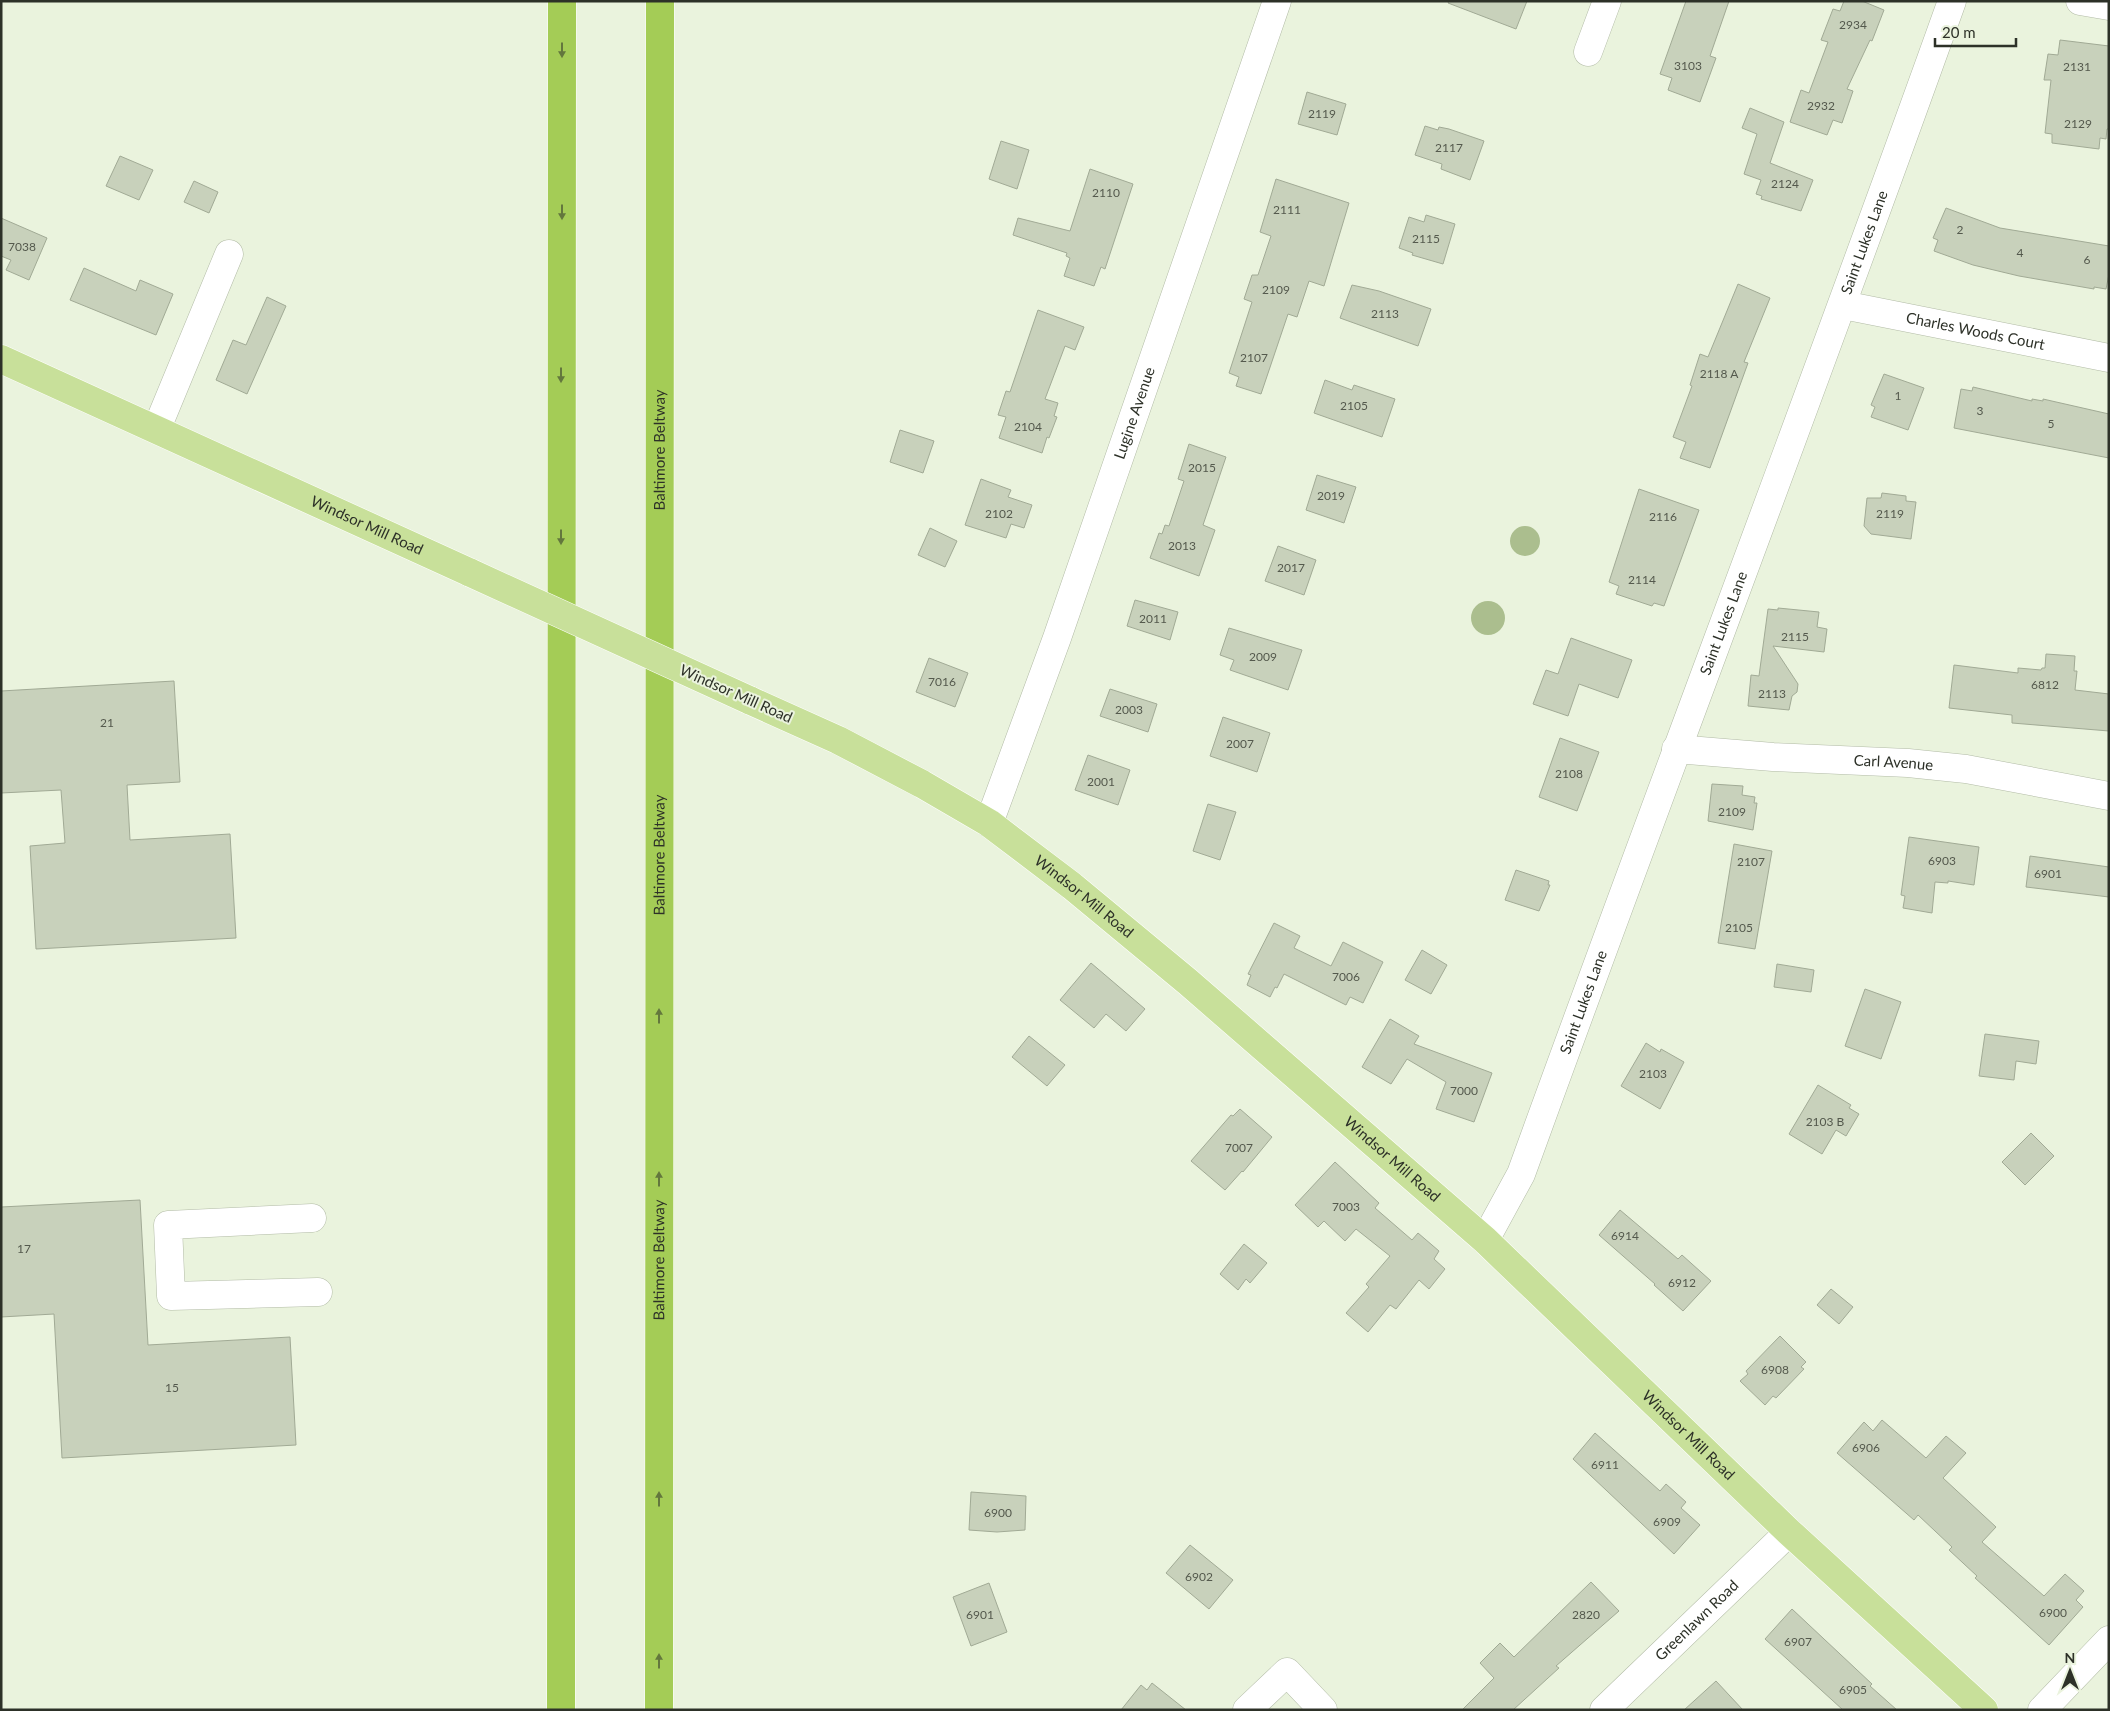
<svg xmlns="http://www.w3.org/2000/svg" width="2110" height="1711" font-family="Lato,sans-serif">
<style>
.water{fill:#abbe8e}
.building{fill:#c8d1bb;stroke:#a1aa95}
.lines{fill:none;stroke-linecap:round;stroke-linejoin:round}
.minor-casing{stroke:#b2bba6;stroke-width:29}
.major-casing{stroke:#fff;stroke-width:29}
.highway-casing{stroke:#fff;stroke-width:29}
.minor{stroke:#fff;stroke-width:28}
.major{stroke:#c8e09a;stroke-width:28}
.highway{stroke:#a4cc56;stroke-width:28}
.major-bridge-casing{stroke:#fff;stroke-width:29;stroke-linecap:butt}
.major-bridge{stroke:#c8e09a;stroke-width:28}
.oneway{fill:#63773d}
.labels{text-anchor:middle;stroke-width:4;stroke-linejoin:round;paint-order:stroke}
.number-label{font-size:12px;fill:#54594d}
.street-label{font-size:15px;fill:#2d3128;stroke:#eaf3dd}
</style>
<rect width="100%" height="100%" fill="#eaf3dd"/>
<!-- water -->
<path class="water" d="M1510 541a15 15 0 1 1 30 0a15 15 0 1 1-30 0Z
M1471 618a17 17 0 1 1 34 0a17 17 0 1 1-34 0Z"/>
<!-- building -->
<path class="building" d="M 1449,1 L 1527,1 L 1516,29 L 1448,3 Z
M 1686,1 L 1729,1 L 1710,56 L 1716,58 L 1700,102 L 1668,90 L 1672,78 L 1660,74 Z
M 1844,1 L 1862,1 L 1884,10 L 1872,41 L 1870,40 L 1847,89 L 1853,91 L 1842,123 L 1833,120 L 1827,135 L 1790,122 L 1801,90 L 1809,93 L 1828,42 L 1821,40 L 1833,9 L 1840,11 Z
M 2060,40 L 2109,46 L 2109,129 L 2107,129 L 2106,139 L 2100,138 L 2099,149 L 2052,143 L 2052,134 L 2045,133 L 2051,80 L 2044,80 L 2048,54 L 2058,55 Z
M 1307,92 L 1346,104 L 1337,135 L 1298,124 Z
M 1750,108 L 1784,122 L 1770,163 L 1813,180 L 1801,211 L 1761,199 L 1762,196 L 1756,194 L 1761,180 L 1744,174 L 1757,134 L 1742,128 Z
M 1425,126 L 1438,130 L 1439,127 L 1449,129 L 1484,141 L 1470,180 L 1441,169 L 1442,164 L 1415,155 Z
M 1001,141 L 1029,150 L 1017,189 L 989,179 Z
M 120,156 L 153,170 L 139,200 L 106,186 Z
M 1090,169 L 1133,184 L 1105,269 L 1101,267 L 1094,286 L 1064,276 L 1070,258 L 1066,256 L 1067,253 L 1013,235 L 1018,218 L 1070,231 Z
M 1276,179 L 1349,203 L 1324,286 L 1309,281 L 1297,317 L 1288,314 L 1261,394 L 1236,386 L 1239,377 L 1229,373 L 1252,302 L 1244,299 L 1252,275 L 1258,275 L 1271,236 L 1260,232 Z
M 194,181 L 218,192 L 209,213 L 184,202 Z
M 1946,208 L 2000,228 L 2109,246 L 2109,274 L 2106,289 L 2094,287 L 2094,289 L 2019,276 L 1973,265 L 1934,251 L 1938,240 L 1933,238 Z
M 1426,215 L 1455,224 L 1443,264 L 1412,255 L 1413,253 L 1399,248 L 1409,217 L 1424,222 Z
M 1,218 L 47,238 L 29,280 L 6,270 L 11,260 L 1,256 Z
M 84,268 L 136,291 L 140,280 L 173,294 L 156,335 L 70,300 Z
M 1738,284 L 1770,298 L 1744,362 L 1748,363 L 1710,468 L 1680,458 L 1686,442 L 1673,437 L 1692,386 L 1690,385 L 1700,354 L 1708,357 Z
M 1352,285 L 1379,291 L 1431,309 L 1418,346 L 1340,318 Z
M 267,297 L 286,306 L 247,394 L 216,380 L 233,340 L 246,345 Z
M 1038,310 L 1084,327 L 1075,350 L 1065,346 L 1045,399 L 1058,403 L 1054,416 L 1057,417 L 1049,438 L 1047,437 L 1042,453 L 999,438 L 1006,417 L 998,415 L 1006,391 L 1010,392 Z
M 1884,374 L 1924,388 L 1908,430 L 1871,417 L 1875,407 L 1871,405 Z
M 1325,380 L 1352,390 L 1354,385 L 1395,399 L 1382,437 L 1314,413 Z
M 1973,387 L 2032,401 L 2032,399 L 2043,401 L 2043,399 L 2109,414 L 2109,458 L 1954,428 L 1961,389 L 1972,391 Z
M 900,430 L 934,441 L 923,473 L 890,462 Z
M 1189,444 L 1226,457 L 1203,525 L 1215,530 L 1199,576 L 1150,558 L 1159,533 L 1162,534 L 1165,525 L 1169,526 L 1184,481 L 1178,479 Z
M 1317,475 L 1356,487 L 1344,523 L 1306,510 Z
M 981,479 L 1011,490 L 1008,497 L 1032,505 L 1024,528 L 1011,524 L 1006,538 L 965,525 Z
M 1639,489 L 1699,510 L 1664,606 L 1654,603 L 1652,606 L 1616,594 L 1619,586 L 1609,582 Z
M 1882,493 L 1906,496 L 1906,501 L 1916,502 L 1911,539 L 1871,534 L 1864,526 L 1867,498 L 1881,498 Z
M 930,528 L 957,541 L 945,567 L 918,555 Z
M 1278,546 L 1316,560 L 1304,595 L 1265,581 Z
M 1135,600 L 1178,612 L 1170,640 L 1127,626 Z
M 1778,608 L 1819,612 L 1817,627 L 1827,629 L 1824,652 L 1773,646 L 1798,684 L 1797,692 L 1792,696 L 1789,710 L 1748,706 L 1751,675 L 1759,676 L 1768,609 L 1778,610 Z
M 1229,628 L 1302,650 L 1288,690 L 1230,670 L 1234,660 L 1220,655 Z
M 1571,638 L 1632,660 L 1618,698 L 1579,684 L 1568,716 L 1533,704 L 1546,670 L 1558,674 Z
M 2046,654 L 2075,656 L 2074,671 L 2077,671 L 2075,690 L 2109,694 L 2109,731 L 2012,723 L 2012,715 L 1949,708 L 1954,665 L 2018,673 L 2018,668 L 2041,670 L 2042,668 L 2045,668 Z
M 929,658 L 968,673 L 955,707 L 916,692 Z
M 174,681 L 180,782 L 127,785 L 130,840 L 230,834 L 236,938 L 36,949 L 30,846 L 65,843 L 61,790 L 1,793 L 1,691 Z
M 1110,689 L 1157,704 L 1148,732 L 1100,716 Z
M 1223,717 L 1270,733 L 1257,772 L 1210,756 Z
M 1560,738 L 1599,752 L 1577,811 L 1539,797 Z
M 1088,755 L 1130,770 L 1118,805 L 1075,790 Z
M 1712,784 L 1743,786 L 1742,795 L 1755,797 L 1754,803 L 1757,803 L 1753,830 L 1708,821 Z
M 1208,804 L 1236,812 L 1220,860 L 1193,851 Z
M 1909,837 L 1979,847 L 1974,885 L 1948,881 L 1948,883 L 1935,882 L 1932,913 L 1903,908 L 1905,896 L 1901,895 Z
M 1734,844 L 1772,851 L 1755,949 L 1718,943 Z
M 2030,856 L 2109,867 L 2109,897 L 2026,887 Z
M 1516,870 L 1549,881 L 1548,885 L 1550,885 L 1539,911 L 1505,900 Z
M 1274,923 L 1300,936 L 1294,948 L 1331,966 L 1343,942 L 1383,962 L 1363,1003 L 1350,997 L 1346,1005 L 1284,974 L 1277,988 L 1275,987 L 1270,997 L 1247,985 L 1251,975 L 1248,974 Z
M 1422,950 L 1447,965 L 1431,994 L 1405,980 Z
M 1091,963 L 1145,1009 L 1126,1031 L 1106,1014 L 1094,1028 L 1060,1000 Z
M 1777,964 L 1814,970 L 1811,992 L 1774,987 Z
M 1865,989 L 1901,1002 L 1881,1059 L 1845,1046 Z
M 1390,1019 L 1419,1036 L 1414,1044 L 1492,1073 L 1474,1122 L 1436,1109 L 1446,1082 L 1407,1059 L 1391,1084 L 1362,1067 Z
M 1985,1034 L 2039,1041 L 2036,1064 L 2016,1061 L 2014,1080 L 1979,1076 Z
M 1029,1036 L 1065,1065 L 1047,1086 L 1012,1057 Z
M 1646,1043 L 1660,1052 L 1661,1049 L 1684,1062 L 1660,1109 L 1621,1086 Z
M 1818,1085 L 1851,1105 L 1849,1108 L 1859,1114 L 1846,1136 L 1836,1130 L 1822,1154 L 1789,1134 Z
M 1240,1109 L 1272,1137 L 1243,1172 L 1242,1171 L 1225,1190 L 1191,1161 L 1231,1115 L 1233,1116 Z
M 2031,1133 L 2054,1156 L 2025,1185 L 2002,1162 Z
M 1335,1162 L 1379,1203 L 1375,1208 L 1412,1240 L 1418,1233 L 1439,1251 L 1434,1259 L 1445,1269 L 1429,1289 L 1419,1280 L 1396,1309 L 1390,1305 L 1368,1332 L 1346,1313 L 1369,1287 L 1366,1284 L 1390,1256 L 1356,1229 L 1345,1241 L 1324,1221 L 1318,1227 L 1295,1205 Z
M 140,1200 L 148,1345 L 290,1337 L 296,1445 L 62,1458 L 54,1314 L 1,1317 L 1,1207 Z
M 1620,1210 L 1678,1259 L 1682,1255 L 1711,1281 L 1683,1311 L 1654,1285 L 1655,1284 L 1599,1235 Z
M 1244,1244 L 1267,1263 L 1250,1283 L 1246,1279 L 1238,1290 L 1220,1274 Z
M 1831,1289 L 1853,1307 L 1839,1324 L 1817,1305 Z
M 1780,1336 L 1806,1362 L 1801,1367 L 1804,1369 L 1776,1398 L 1773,1396 L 1765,1405 L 1740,1381 L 1748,1374 L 1746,1371 Z
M 1882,1420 L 1926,1458 L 1946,1436 L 1966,1453 L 1943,1478 L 1996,1527 L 1982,1542 L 2044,1596 L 2065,1574 L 2084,1591 L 2076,1600 L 2083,1607 L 2049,1645 L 1975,1578 L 1977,1576 L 1949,1550 L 1952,1547 L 1918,1515 L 1914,1520 L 1837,1453 L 1864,1422 L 1873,1431 Z
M 1595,1433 L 1660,1491 L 1666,1484 L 1686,1502 L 1681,1508 L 1700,1525 L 1674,1554 L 1573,1459 Z
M 971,1492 L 1026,1496 L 1025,1530 L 997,1532 L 969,1530 Z
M 1190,1545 L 1233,1580 L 1209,1609 L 1166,1573 Z
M 1591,1582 L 1619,1611 L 1556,1666 L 1559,1668 L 1513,1710 L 1462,1710 L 1494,1678 L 1480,1663 L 1500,1643 L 1514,1657 Z
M 989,1583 L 1007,1632 L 971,1646 L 953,1597 Z
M 1792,1609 L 1872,1684 L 1870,1686 L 1897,1710 L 1843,1710 L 1765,1639 Z
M 1716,1681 L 1743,1710 L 1684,1710 Z
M 1152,1683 L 1186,1710 L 1121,1710 L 1141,1685 L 1147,1690 Z"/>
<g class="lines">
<defs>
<g id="minor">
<path d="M 2080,1 L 2109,6"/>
<path d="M 1588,52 L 1607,1"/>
<path id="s1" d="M 1843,305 L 2109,358"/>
<path d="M 157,428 L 229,254"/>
<path id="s2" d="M 1676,749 L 1773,757 L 1908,763 L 1966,769 L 2109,796"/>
<path id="s3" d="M 989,823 L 1057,638 L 1277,1"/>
<path d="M 312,1218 L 168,1225 L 171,1296 L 318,1292"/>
<path id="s4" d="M 1485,1240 L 1521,1174 L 1537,1130 C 1674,753 1817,379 1952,1"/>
<path d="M 1247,1710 L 1287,1672 L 1323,1710"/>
<path id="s5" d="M 1604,1710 L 1789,1532"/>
<path d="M 2042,1710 L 2109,1640"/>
</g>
<g id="major">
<path id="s6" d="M 1,359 L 471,573"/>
<path id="s7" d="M 749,700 L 838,740 L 922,784 L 989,823 L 1072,886 L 1188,982 L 1485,1240 L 1789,1532 L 1984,1710"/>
</g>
<g id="highway">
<path d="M 561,1710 L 562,1"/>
<path id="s8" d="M 659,1710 L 660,1"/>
</g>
</defs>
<!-- minor casing -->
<use href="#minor" class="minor-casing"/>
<!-- major casing -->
<use href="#major" class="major-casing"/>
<!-- highway casing -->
<use href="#highway" class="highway-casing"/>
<!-- minor -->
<use href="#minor" class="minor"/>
<!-- major -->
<use href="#major" class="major"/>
<!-- highway -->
<use href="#highway" class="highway"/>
<defs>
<path id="major-bridge" d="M 471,573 L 749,700"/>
</defs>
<!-- major-bridge casing -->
<use href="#major-bridge" class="major-bridge-casing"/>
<!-- major-bridge -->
<use href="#major-bridge" class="major-bridge"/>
</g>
<!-- one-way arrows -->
<defs><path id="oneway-solid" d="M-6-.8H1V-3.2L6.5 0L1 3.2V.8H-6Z" transform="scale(1.25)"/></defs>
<g class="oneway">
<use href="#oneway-solid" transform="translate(562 50) rotate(90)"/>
<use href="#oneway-solid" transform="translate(562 212) rotate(90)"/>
<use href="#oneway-solid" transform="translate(561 375) rotate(90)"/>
<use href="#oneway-solid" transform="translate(561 537) rotate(90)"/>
<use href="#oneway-solid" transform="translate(659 1016) rotate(-90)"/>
<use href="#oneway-solid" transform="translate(659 1179) rotate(-90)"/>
<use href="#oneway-solid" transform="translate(659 1499) rotate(-90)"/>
<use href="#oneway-solid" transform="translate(659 1661) rotate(-90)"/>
</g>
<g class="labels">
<!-- number labels -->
<g class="number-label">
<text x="1853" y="29">2934</text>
<text x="1688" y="70">3103</text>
<text x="2077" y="71">2131</text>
<text x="1821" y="110">2932</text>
<text x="1322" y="118">2119</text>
<text x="2078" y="128">2129</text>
<text x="1449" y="152">2117</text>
<text x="1785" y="188">2124</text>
<text x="1106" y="197">2110</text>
<text x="1287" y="214">2111</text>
<text x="1960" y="234">2</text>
<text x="1426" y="243">2115</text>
<text x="22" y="251">7038</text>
<text x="2020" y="257">4</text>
<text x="2087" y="264">6</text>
<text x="1276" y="294">2109</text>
<text x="1385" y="318">2113</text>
<text x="1254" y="362">2107</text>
<text x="1719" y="378">2118 A</text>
<text x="1898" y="400">1</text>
<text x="1354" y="410">2105</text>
<text x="1980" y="415">3</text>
<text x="2051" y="428">5</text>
<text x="1028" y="431">2104</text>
<text x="1202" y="472">2015</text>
<text x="1331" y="500">2019</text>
<text x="999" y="518">2102</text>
<text x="1890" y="518">2119</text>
<text x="1663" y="521">2116</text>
<text x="1182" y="550">2013</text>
<text x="1291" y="572">2017</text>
<text x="1642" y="584">2114</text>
<text x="1153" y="623">2011</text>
<text x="1795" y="641">2115</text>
<text x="1263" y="661">2009</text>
<text x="942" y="686">7016</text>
<text x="2045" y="689">6812</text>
<text x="1772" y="698">2113</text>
<text x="1129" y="714">2003</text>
<text x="107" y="727">21</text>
<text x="1240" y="748">2007</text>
<text x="1569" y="778">2108</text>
<text x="1101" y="786">2001</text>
<text x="1732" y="816">2109</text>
<text x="1942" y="865">6903</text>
<text x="1751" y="866">2107</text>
<text x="2048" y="878">6901</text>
<text x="1739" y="932">2105</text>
<text x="1346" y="981">7006</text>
<text x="1653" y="1078">2103</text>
<text x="1464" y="1095">7000</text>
<text x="1825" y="1126">2103 B</text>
<text x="1239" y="1152">7007</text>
<text x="1346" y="1211">7003</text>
<text x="1625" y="1240">6914</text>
<text x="24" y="1253">17</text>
<text x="1682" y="1287">6912</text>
<text x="1775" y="1374">6908</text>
<text x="172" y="1392">15</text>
<text x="1866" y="1452">6906</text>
<text x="1605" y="1469">6911</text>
<text x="998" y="1517">6900</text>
<text x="1667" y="1526">6909</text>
<text x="1199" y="1581">6902</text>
<text x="2053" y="1617">6900</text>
<text x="980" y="1619">6901</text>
<text x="1586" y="1619">2820</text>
<text x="1798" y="1646">6907</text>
<text x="1853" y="1694">6905</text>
</g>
<!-- street labels -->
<g class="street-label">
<text dy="5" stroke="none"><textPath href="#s4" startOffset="1068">Saint Lukes Lane</textPath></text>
<text dy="5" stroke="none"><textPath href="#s1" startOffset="135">Charles Woods Court</textPath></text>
<text dy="5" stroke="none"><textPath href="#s3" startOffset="435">Lugine Avenue</textPath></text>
<text dy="5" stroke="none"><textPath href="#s8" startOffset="1260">Baltimore Beltway</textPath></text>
<text dy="5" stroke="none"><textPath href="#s6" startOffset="402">Windsor Mill Road</textPath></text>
<text dy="5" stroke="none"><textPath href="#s4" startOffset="662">Saint Lukes Lane</textPath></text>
<text transform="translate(736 694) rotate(24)" y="5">Windsor Mill Road</text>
<text dy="5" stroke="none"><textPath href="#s2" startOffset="218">Carl Avenue</textPath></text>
<text dy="5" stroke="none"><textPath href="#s8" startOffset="855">Baltimore Beltway</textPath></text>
<text dy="5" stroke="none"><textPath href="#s7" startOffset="390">Windsor Mill Road</textPath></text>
<text dy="5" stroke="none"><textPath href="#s4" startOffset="258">Saint Lukes Lane</textPath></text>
<text dy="5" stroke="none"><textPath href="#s7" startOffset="795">Windsor Mill Road</textPath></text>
<text dy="5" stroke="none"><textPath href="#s8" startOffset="450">Baltimore Beltway</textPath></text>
<text dy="5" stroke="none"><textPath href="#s7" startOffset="1200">Windsor Mill Road</textPath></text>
<text dy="5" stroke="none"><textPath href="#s5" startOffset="129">Greenlawn Road</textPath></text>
</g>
</g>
<!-- border -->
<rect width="2110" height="1711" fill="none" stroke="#2d3128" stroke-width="5"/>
<!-- north arrow -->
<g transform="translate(2070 1671)" stroke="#eaf3dd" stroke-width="4" paint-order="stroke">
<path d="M0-4L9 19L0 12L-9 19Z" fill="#2d3128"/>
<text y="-8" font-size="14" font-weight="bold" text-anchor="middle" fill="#2d3128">N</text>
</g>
<!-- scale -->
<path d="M1935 38v8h81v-8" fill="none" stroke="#2d3128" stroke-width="2.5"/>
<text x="1942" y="38" font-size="15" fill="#2d3128" stroke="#eaf3dd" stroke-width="4" paint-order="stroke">20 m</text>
</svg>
